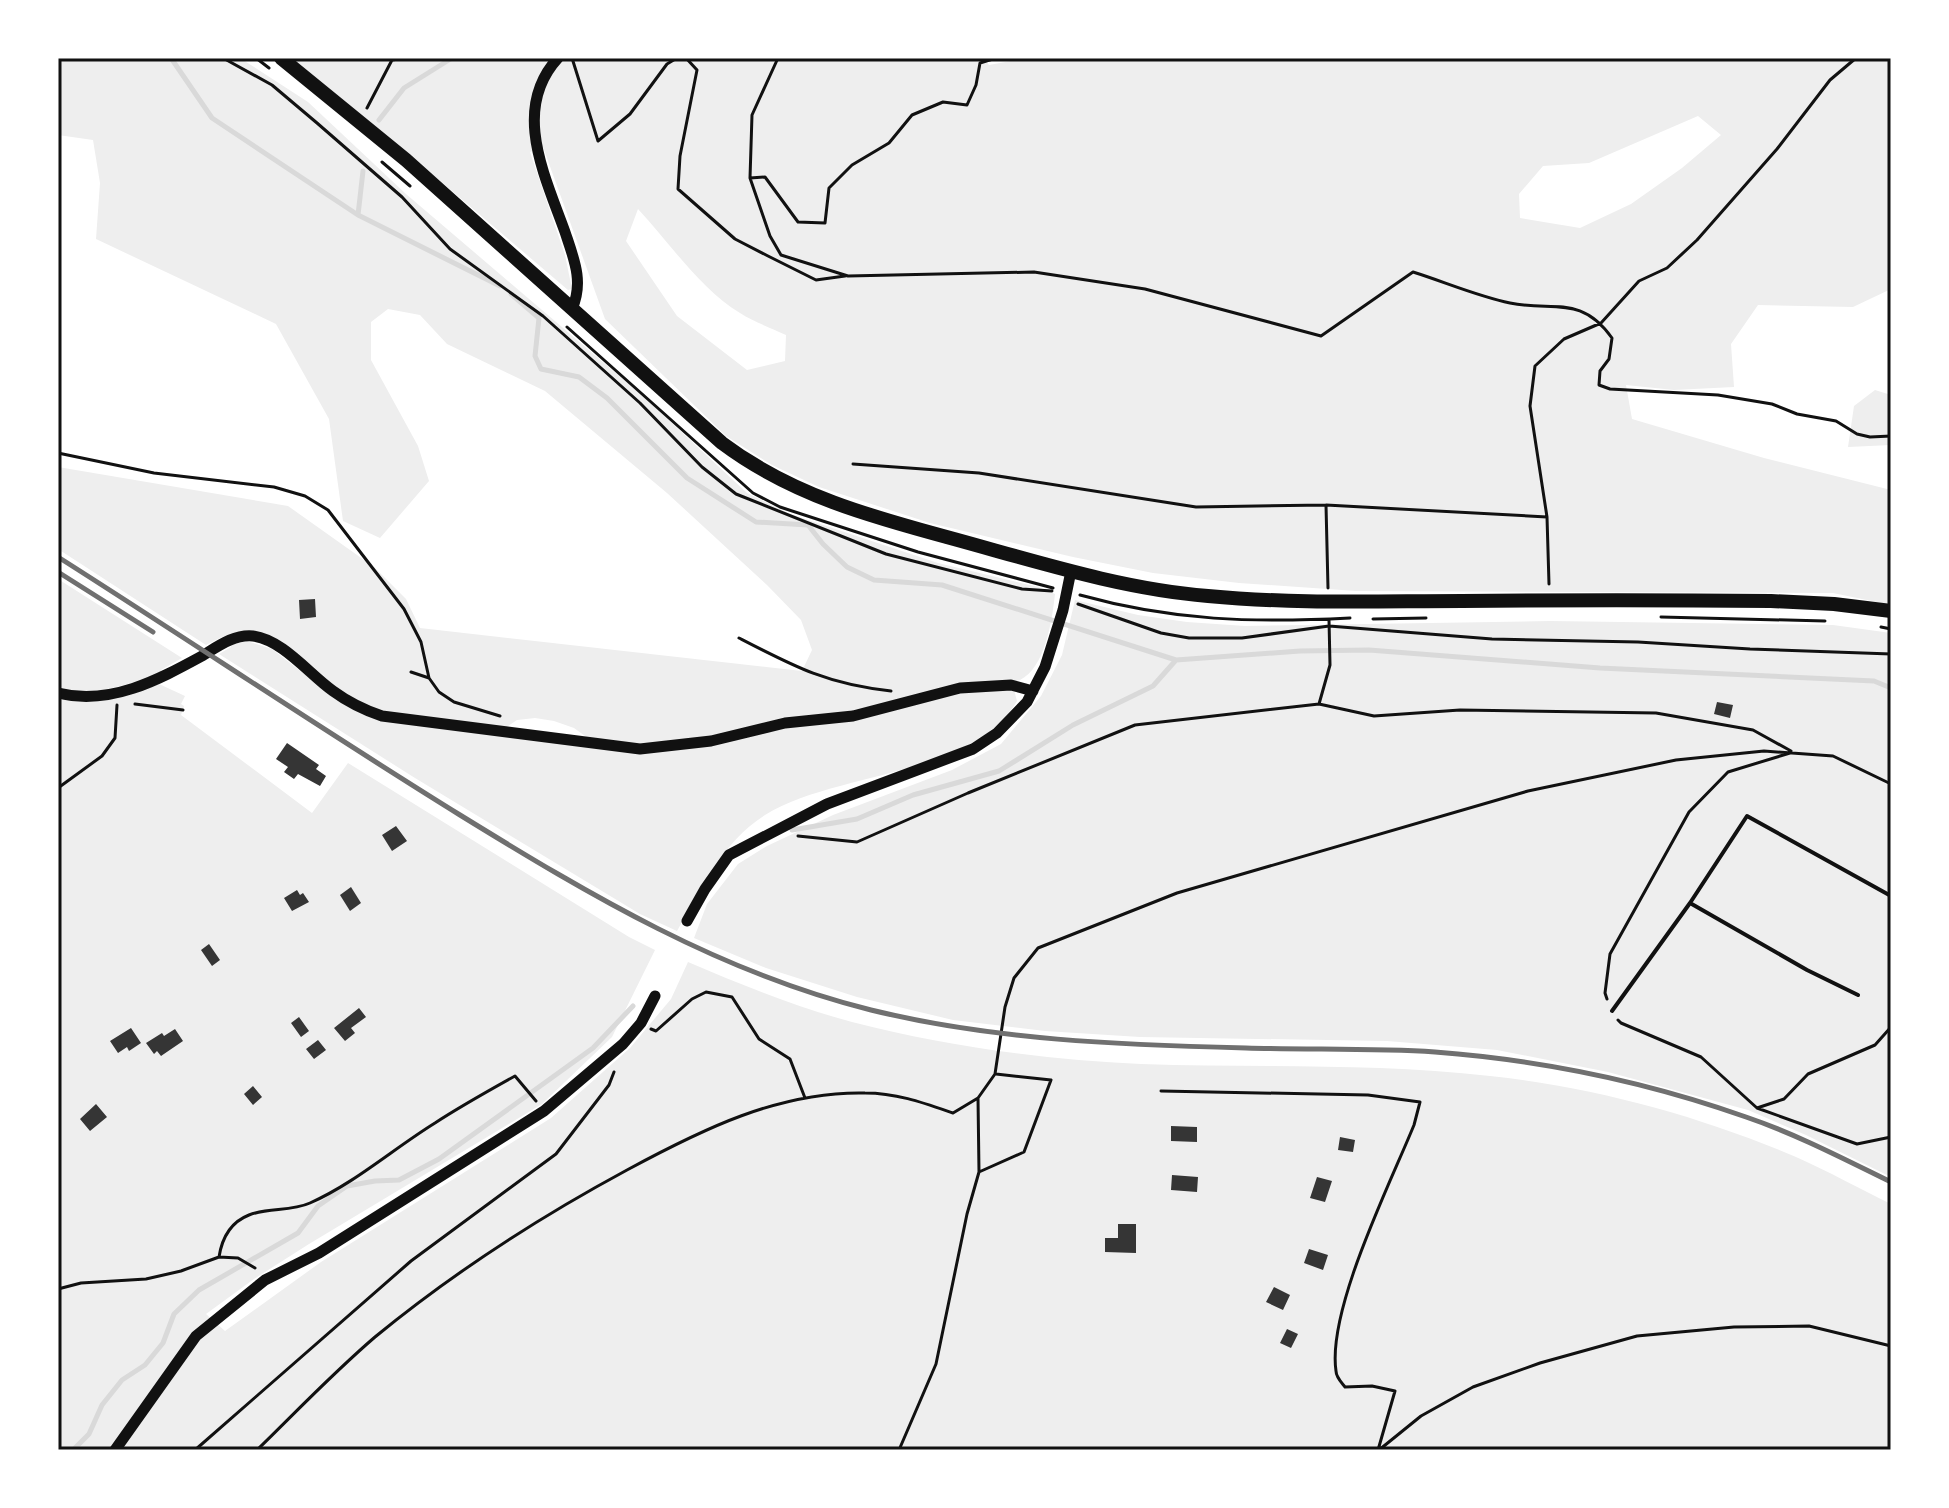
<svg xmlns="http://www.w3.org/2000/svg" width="1949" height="1508" font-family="'Golos Text',sans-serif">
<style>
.green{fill:#eee;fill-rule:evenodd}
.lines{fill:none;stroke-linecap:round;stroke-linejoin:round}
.stream{stroke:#d9d9d9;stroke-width:5}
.building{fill:#353535}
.path{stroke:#111;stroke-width:3}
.service{stroke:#111;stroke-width:4}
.tertiary{stroke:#111;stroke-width:11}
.primary{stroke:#111;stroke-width:14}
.rail{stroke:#707070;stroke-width:5}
.neatline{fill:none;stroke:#111;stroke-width:3}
</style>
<rect width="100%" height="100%" fill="#fff"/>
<!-- green -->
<path class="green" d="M 58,58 L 240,58 L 308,102 L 406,194 L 644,397 L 747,493 L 790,514 L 938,563 L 1038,587 L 1055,594 C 1052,621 1045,668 1020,680 L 660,745 L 592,741 L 574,728 L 554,721 L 535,718 L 517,720 L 505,728 L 383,713 L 350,698 L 277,641 L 224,636 L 206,645 L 58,549 L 58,467 L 288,506 L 374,567 L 406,599 L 420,628 L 802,671 L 812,650 L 801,620 L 767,585 L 667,493 L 545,391 L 447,344 L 420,315 L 388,309 L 371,322 L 371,360 L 418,446 L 429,481 L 380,538 L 343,521 L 329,419 L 276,324 L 96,239 L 100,183 L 93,140 L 58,135 Z
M 290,58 L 983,58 L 989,65 L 1028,58 L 1891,58 L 1891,289 L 1853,307 L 1758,305 L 1731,344 L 1734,387 L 1674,390 L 1626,385 L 1632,419 L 1764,458 L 1891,490 L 1891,605 L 1833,593 L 1356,591 L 1239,583 L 1153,573 L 1073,557 L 930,523 L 819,487 L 772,465 L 726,436 L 605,319 L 543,147 L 530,152 L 565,255 L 572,289 L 568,290 L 412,157 ZM 1698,116 L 1721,135 L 1682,168 L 1631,204 L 1580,228 L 1520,218 L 1519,194 L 1543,166 L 1589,163 ZM 638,209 C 670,243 699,288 740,313 C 754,322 771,328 786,335 L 785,361 L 747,370 L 677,316 L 626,241 Z
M 1875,390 L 1891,395 L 1891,445 L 1848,447 L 1854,406 Z
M 58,579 L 182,658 L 161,670 L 162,672 C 127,685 95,697 58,688 Z
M 1075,600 L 1138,615 L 1187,622 L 1245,626 L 1550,621 L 1833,625 L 1891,633 L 1891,1177 L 1806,1135 L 1748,1110 L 1608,1072 L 1497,1050 L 1387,1041 L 1140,1037 L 1045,1031 L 953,1020 L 857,997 L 766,968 L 694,938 L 707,904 L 738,864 L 767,846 L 833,815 L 952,770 L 1001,744 L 1041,696 L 1062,655 Z
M 247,641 L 272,649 L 330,694 L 363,713 L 640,752 L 947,693 L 1014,690 L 1017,701 C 972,777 836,771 765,815 C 723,841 701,889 677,931 L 640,914 L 415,778 L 219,654 L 231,647 L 230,645 Z
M 159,684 L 185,696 L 181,704 L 184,706 L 181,715 L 312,813 L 348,763 L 629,937 L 655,950 L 612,1037 L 542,1104 L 309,1244 L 254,1279 L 206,1314 L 225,1331 L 321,1262 L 551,1118 L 630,1048 L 671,999 L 688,962 C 742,985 796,1007 852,1022 C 945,1046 1045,1060 1141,1064 C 1258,1068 1374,1063 1490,1076 C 1594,1087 1700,1116 1796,1157 C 1828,1171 1860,1189 1891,1204 L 1891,1450 L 58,1450 L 58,698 C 94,707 125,697 159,684 Z"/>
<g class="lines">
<!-- stream -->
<path class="stream" d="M 171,58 L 212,118 L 358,215 L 500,286
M 379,120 L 404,88 L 452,58
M 358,215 L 363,171
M 511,294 L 539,318 L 535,356 L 541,369 L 579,377 L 607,398 L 687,478 L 756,522 L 808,525 L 823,544 L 847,567 L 874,580 L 942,585 L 1176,660 L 1300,651 L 1369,650 L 1600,668 L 1874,681 L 1891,688
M 792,830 L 857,819 L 913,795 L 999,771 L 1073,725 L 1153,686 L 1176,660
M 73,1450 L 89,1434 L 102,1405 L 122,1380 L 145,1365 L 163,1343 L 174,1314 L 199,1290 L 298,1233 L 318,1206 L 347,1186 L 375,1181 L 399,1180 L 439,1159 L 593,1048 L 633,1006"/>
</g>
<!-- building -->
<path class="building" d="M 315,599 L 316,617 L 300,619 L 299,600 Z
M 1717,702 L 1733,705 L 1730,718 L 1714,714 Z
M 287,743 L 319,765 L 316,769 L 326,776 L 320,786 L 298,774 L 294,779 L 284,772 L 288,767 L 276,759 Z
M 396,826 L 407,841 L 392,851 L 382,835 Z
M 351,887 L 361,903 L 350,911 L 340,895 Z
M 297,890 L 300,895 L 303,893 L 309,902 L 292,911 L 284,898 Z
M 209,944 L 220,960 L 212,966 L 201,950 Z
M 359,1008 L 366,1017 L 351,1028 L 355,1033 L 345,1041 L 334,1028 Z
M 299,1017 L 309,1031 L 301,1037 L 291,1023 Z
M 131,1028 L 141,1043 L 129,1051 L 127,1047 L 118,1053 L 110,1041 Z
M 175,1029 L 183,1041 L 161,1056 L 157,1051 L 154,1054 L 146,1043 L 162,1033 L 164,1036 Z
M 318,1040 L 326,1050 L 314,1059 L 306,1049 Z
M 253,1086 L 262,1097 L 253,1105 L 244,1094 Z
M 96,1104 L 107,1117 L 90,1131 L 80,1119 Z
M 1171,1126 L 1197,1127 L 1197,1142 L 1171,1141 Z
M 1340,1137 L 1355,1140 L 1353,1152 L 1338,1150 Z
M 1172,1175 L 1198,1177 L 1197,1192 L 1171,1190 Z
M 1317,1177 L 1332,1181 L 1325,1202 L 1310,1198 Z
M 1118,1224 L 1136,1224 L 1136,1253 L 1105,1252 L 1105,1238 L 1118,1238 Z
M 1309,1249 L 1328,1255 L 1323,1270 L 1304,1263 Z
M 1274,1287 L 1290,1295 L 1283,1310 L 1266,1302 Z
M 1287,1329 L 1298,1334 L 1291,1348 L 1280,1343 Z"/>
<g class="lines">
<!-- path -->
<path class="path" d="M 223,58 L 272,85 L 317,123 L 402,197 L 450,249 L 543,316 L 640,403 L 702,467 L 736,494 L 886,554 L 1022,589 L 1052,591
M 256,58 L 269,68
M 572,58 L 598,141 L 630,114 L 667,64 L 677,58
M 686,58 L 697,70 L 680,156 L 678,189 L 735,239 L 768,256 L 816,280 L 845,276
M 778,58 L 752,115 L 750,178 L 770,236 L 781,255 L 848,276 L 1034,272 L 1145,289 L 1321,336 L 1413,272 C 1445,282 1477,296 1510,303 C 1553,312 1581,294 1612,338 L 1609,359 L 1600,371 L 1599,385 L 1610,389 L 1718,395 L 1772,404 L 1797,414 L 1836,421 L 1857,434 L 1870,437 L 1891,436
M 367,108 L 392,60 L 405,58
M 382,162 L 410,186
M 750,178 L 765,177 L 798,222 L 825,223 L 829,188 L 852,165 L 889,143 L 912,115 L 943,102 L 967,105 L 976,85 L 980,63 L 996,58
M 567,327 L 753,493 L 780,507 L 918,552 L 1053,588
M 58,453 L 154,473 L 274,487 L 305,496 L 328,510 L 404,609 L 421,642 L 429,678 L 439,692 L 454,702 L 500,716
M 853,464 L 979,473 L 1196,507 L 1326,505
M 1549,584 L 1547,517 L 1530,406 L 1535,366 L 1564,339 L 1601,323 L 1639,281 L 1667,268 L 1697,240 L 1777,149 L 1830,80 L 1856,58
M 1328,588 L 1326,505 L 1547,517
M 1080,595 C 1173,621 1254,623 1350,618
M 1078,604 L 1161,633 L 1189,638 L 1242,638 L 1329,626 L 1492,639 L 1638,642 L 1750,649 L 1891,654
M 1661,617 L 1825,621
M 1373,619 L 1426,618
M 1881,627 L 1891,629
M 739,638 C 795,667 827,684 891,691
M 411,672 L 429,678
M 135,704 L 183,710
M 1319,704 L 1374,716 L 1460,710 L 1656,713 L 1753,730 L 1791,751
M 58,788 L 102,756 L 115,738 L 117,705
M 798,836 L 857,842 L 968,793 L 1135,725 L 1319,704 L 1330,665 L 1329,620
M 1607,999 L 1605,993 L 1610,954 L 1689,812 L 1728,772 L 1790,753
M 1618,1020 L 1621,1023 L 1701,1057 L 1757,1108 L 1857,1144 L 1891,1137
M 651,1029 L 656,1031 L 692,999 L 706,992 L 732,997 L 759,1039 L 790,1059 L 805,1098
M 1161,1091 L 1368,1095 L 1420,1102 L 1414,1125 C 1390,1184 1327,1310 1336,1371 C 1336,1377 1341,1382 1345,1387 L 1372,1386 L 1395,1391 L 1378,1450
M 1757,1108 L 1784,1099 L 1808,1074 L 1875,1045 L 1891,1027
M 979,1172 L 1024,1152 L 1051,1080 L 996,1074
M 219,1257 C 222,1238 231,1222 249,1215 C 269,1207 290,1212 310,1203 C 355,1183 393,1149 435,1123 C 461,1106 488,1091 515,1076 L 536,1101
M 58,1289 L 81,1283 L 146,1279 L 181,1271 L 219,1257 L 238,1258 L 255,1268
M 195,1450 L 411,1261 L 556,1154 L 609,1085 L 614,1072
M 257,1450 C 296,1412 334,1372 375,1337 C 453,1273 538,1218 627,1170 C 701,1130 779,1091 865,1093 C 897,1093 924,1103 953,1113 L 978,1098 L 995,1074 L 1005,1007 L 1014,978 L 1038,948 L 1177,893 L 1528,791 L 1676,760 L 1764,751 L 1833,756 L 1891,784
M 899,1450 L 936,1364 L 967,1214 L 979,1172 L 978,1098
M 1379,1450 L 1421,1416 L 1473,1387 L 1540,1363 L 1637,1336 L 1734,1327 L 1809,1326 L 1891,1346"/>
<!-- service -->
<path class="service" d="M 1690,903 L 1807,970 L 1858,995
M 1612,1011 L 1690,903 L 1747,816 L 1891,896"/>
<!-- tertiary -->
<path class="tertiary" d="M 558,58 C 511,109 545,176 565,232 C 574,259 584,282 572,309
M 58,693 C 110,706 158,680 202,656 C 217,647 234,634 253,636 C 283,640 309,674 333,691 C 348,702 364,710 382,716 L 640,749 L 711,741 L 785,723 L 853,716 L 960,688 L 1011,685 L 1033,691
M 687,921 L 705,889 L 729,855 L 827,804 L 973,749 L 997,733 L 1027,702 L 1045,667 L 1063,610 L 1071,571
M 115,1450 L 196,1336 L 265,1280 L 319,1253 L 544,1111 L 623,1044 L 641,1023 L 655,996"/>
<!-- primary -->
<path class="primary" d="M 281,58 L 406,160 L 722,443 C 791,495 872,517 954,539 C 1038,562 1122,589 1208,596 C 1292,604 1377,601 1462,601 C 1565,600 1668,600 1771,601 L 1834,604 L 1891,611"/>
<!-- rail -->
<path class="rail" d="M 58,557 C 192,642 324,731 460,815 C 590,895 721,973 871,1010 C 993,1040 1121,1045 1246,1048 C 1309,1050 1372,1048 1435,1052 C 1540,1060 1647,1082 1746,1117 C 1796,1134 1844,1159 1891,1182
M 58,572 L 153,632"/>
</g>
<!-- border -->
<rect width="1949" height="1508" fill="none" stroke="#ffffff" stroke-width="120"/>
<rect x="60" y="60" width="1829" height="1388" class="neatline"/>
</svg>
